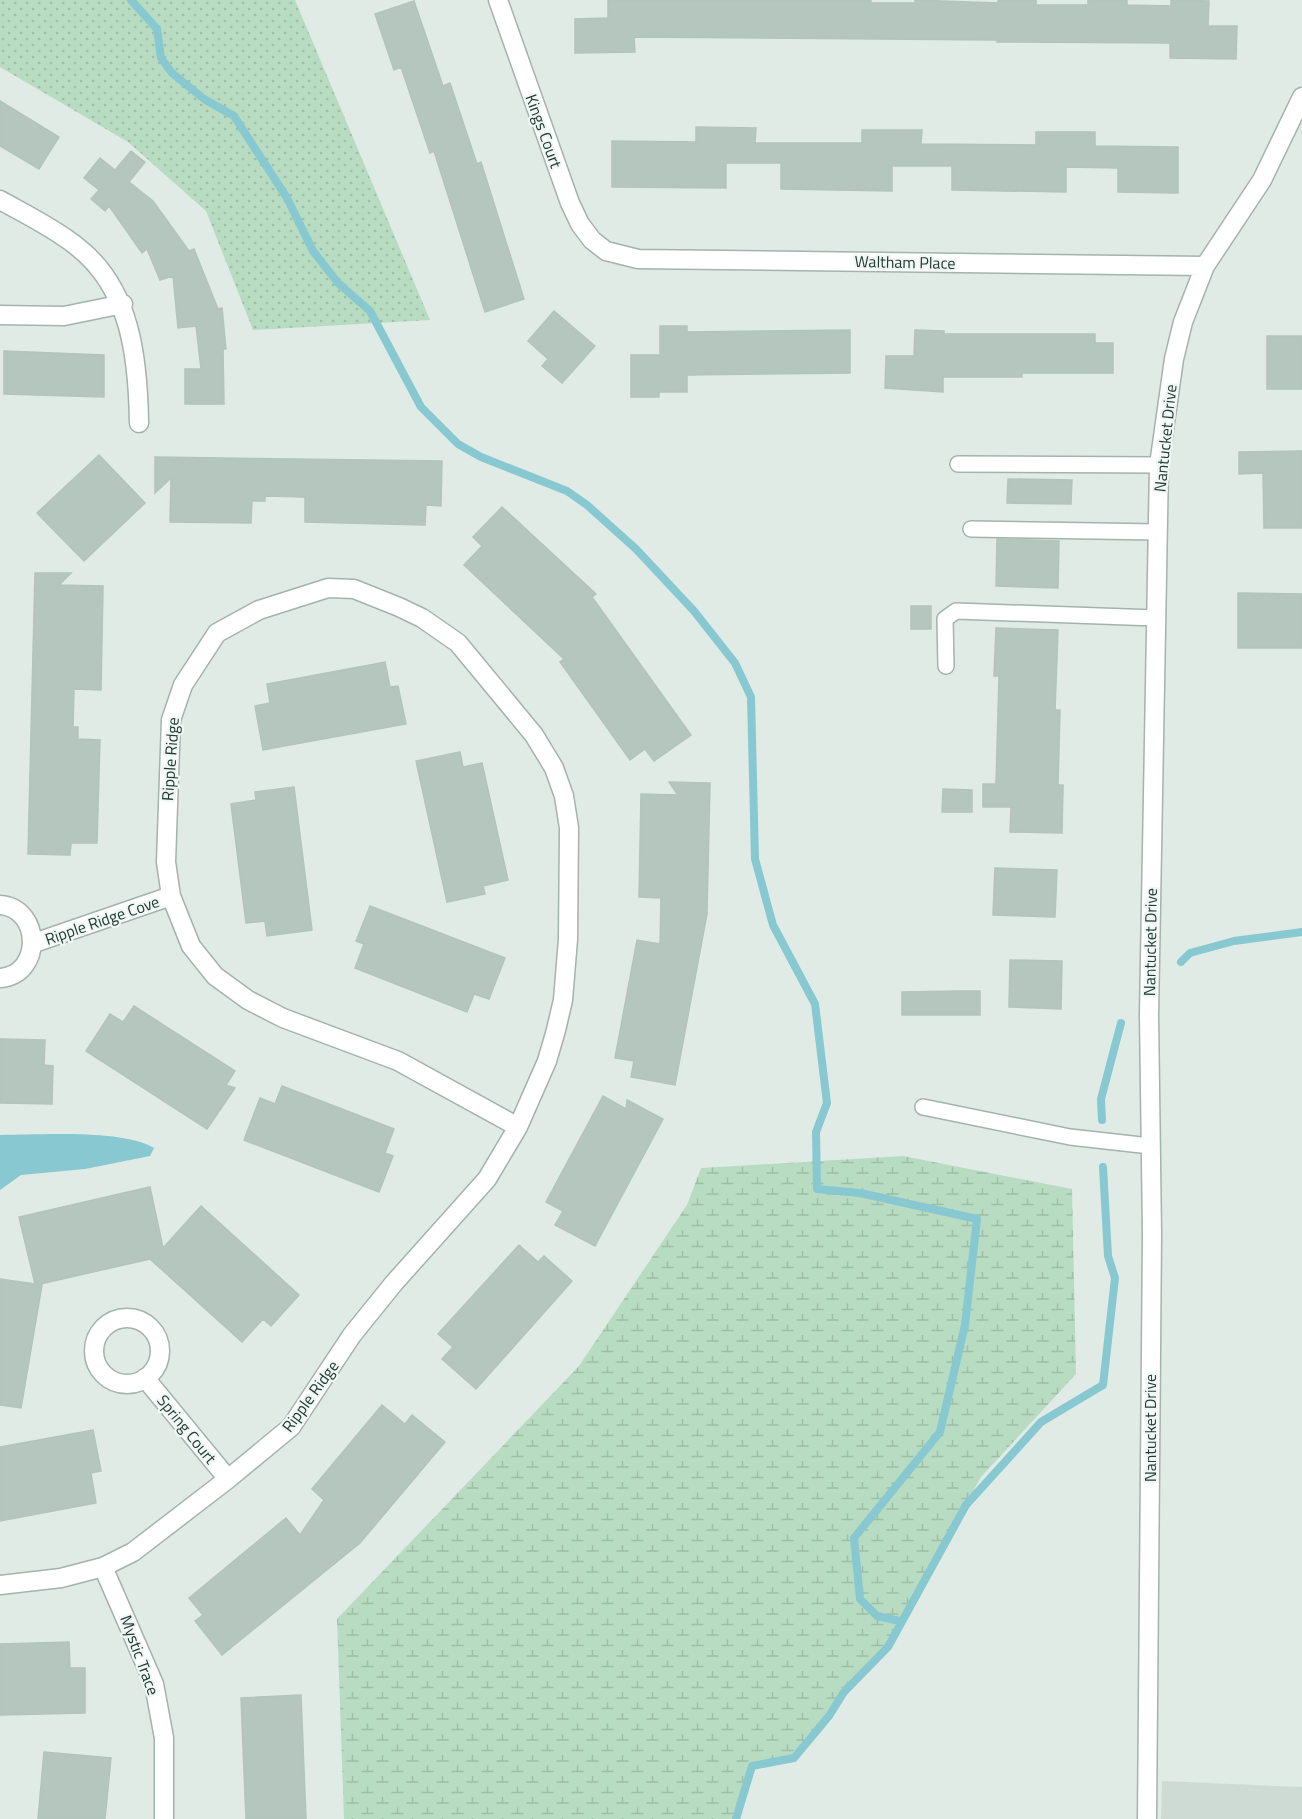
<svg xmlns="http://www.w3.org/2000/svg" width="1302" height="1819" font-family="'Titillium Web',sans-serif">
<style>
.built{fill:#cedbd4}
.grass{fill:url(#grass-dots)}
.wetland{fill:url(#wetland-marsh)}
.water{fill:#87c8d1}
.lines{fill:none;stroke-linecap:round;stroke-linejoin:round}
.stream{stroke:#87c8d1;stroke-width:8}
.building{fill:#b5c6be;stroke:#b2c4bc;stroke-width:1.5}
.service-casing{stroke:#a3b3ad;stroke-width:18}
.minor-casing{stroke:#a3b3ad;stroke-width:21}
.service{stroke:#fff;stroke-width:15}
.minor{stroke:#fff;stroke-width:18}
.labels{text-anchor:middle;stroke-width:4.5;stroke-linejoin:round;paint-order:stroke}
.street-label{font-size:16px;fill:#203b33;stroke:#f0f7f4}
</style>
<defs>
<pattern id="grass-dots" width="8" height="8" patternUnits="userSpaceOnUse" patternTransform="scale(1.5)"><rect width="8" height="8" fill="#b8dcc1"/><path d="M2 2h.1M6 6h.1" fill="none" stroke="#9ebea6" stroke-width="1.8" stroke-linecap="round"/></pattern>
<pattern id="wetland-marsh" width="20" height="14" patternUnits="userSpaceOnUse" patternTransform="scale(1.5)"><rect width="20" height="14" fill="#b8dcc1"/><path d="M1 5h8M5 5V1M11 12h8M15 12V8" fill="none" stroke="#9ebea6"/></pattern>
</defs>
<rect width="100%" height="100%" fill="#e0ebe6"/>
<!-- built -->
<path class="built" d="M 1162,1781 L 1302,1787 L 1302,1819 L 1161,1819 Z"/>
<!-- grass -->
<path class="grass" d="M 0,0 L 295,0 L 430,320 L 253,330 L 206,211 L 128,142 L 0,67 Z"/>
<!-- wetland -->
<path class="wetland" d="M 903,1156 L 1072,1189 L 1076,1374 L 981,1477 L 888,1647 L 844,1692 L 794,1758 L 752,1766 L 736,1819 L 344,1819 L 337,1619 L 579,1366 L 687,1205 L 701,1168 Z"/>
<!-- water -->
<path class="water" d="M 0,1135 C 40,1135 122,1129 154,1148 L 150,1156 L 85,1169 L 21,1175 L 0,1190 Z"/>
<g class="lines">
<!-- stream -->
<path class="stream" d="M 131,0 L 157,29 L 161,58 L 172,73 L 204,99 L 234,116 L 287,198 L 313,251 L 338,283 L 370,311 L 421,407 L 458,444 L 481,457 L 567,491 L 587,505 L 636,549 L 694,611 L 735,663 L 751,697 L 755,859 L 773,925 L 815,1004 L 827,1103 L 816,1132 L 817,1189 L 860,1193 L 977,1219 L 965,1325 L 940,1432 L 854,1538 L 860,1599 L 877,1616 L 900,1621
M 1181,962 L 1190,953 L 1234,941 L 1302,932
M 1102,1120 L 1101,1099 L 1121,1023
M 736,1819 L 752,1766 L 794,1758 L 829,1716 L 844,1692 L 888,1647 L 966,1505 L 1041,1422 L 1103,1385 L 1115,1278 L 1108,1256 L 1103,1167"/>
</g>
<!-- building -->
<path class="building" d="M 608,0 L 871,0 L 871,3 L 915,3 L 915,0 L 998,3 L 998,0 L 1036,0 L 1036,5 L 1088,5 L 1088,0 L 1127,0 L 1127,5 L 1171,6 L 1171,0 L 1209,1 L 1208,26 L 1237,26 L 1236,59 L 1170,58 L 1170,43 L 997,42 L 997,40 L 634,37 L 635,52 L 575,53 L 575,19 L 608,18 Z
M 414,1 L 443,86 L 450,83 L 477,164 L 481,162 L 524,299 L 485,312 L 434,151 L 430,153 L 401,67 L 394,70 L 375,14 Z
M 0,101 L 59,137 L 39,169 L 0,146 Z
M 696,127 L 756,128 L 755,143 L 862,143 L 862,130 L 922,130 L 921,144 L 1036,145 L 1036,132 L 1095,132 L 1095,146 L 1178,147 L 1178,193 L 1118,192 L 1118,168 L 1066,167 L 1066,192 L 952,190 L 952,166 L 892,166 L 892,191 L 781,189 L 781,163 L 726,163 L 726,188 L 612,187 L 612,141 L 696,142 Z
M 131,151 L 145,162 L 129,182 L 153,201 L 189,251 L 194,249 L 218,309 L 222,308 L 226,349 L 223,349 L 224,404 L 185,404 L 185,369 L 201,369 L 196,326 L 178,328 L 173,276 L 160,280 L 147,249 L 142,253 L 109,206 L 105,211 L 91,199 L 99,190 L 84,178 L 100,158 L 115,170 Z
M 554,311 L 595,346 L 562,383 L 542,366 L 548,359 L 528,341 Z
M 660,326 L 687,326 L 687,332 L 850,330 L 850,373 L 687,375 L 687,392 L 659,392 L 659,397 L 631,397 L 631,355 L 660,355 Z
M 915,330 L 944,331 L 944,334 L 1095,334 L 1095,343 L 1113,343 L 1113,373 L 1022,373 L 1022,377 L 943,377 L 943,392 L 885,388 L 886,356 L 914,356 Z
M 1267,336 L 1302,336 L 1302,389 L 1267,389 Z
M 4,351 L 104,355 L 104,397 L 4,394 Z
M 1302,451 L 1302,528 L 1264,528 L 1263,473 L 1239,474 L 1239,452 Z
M 99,455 L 145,503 L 84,561 L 37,513 Z
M 155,457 L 442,461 L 441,506 L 426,505 L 425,525 L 305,522 L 305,497 L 265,496 L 265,501 L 252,501 L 251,523 L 170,522 L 171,478 L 155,493 Z
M 1008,479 L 1072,480 L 1071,504 L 1007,503 Z
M 502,507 L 596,594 L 592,597 L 691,735 L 654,761 L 645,749 L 630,760 L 560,662 L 564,659 L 464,565 L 482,546 L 473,537 Z
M 997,539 L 1059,541 L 1058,588 L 996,586 Z
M 35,573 L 71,573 L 59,585 L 103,586 L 101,690 L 74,689 L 73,727 L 78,727 L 78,739 L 100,740 L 97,843 L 71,843 L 70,855 L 28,854 Z
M 1238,593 L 1302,594 L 1302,648 L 1238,648 Z
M 911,606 L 931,606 L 931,629 L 911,629 Z
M 996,628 L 1058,630 L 1055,710 L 1060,710 L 1058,785 L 1063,785 L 1062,833 L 1010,832 L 1011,807 L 983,807 L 983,784 L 996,784 L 999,676 L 994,676 Z
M 385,662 L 390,687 L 398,686 L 406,724 L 263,750 L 255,706 L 270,703 L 267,684 Z
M 460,752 L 463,767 L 482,763 L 508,880 L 483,886 L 485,894 L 447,902 L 416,761 Z
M 669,782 L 710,783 L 707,914 L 675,1085 L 631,1077 L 634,1061 L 615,1058 L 637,940 L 660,944 L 661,898 L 639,897 L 641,794 L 678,795 Z
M 294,787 L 312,930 L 267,936 L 265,921 L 246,923 L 231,804 L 256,800 L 255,792 Z
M 943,789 L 972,790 L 972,812 L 942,812 Z
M 995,868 L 1057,870 L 1055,917 L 993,915 Z
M 370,906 L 505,958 L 489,999 L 474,994 L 467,1012 L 355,968 L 364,944 L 356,941 Z
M 1010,960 L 1062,961 L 1061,1009 L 1009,1007 Z
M 960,991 L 980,991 L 980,1015 L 902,1015 L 902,992 Z
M 134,1006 L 235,1071 L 226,1085 L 235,1088 L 207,1129 L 86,1051 L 110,1014 L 123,1022 Z
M 0,1039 L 45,1040 L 44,1065 L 53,1066 L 52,1104 L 0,1103 Z
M 282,1086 L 394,1129 L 385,1153 L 393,1156 L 379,1192 L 244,1140 L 260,1098 L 275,1104 Z
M 603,1096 L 626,1109 L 627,1100 L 663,1119 L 595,1246 L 555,1225 L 563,1211 L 546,1202 Z
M 150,1187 L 163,1248 L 201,1206 L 299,1295 L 271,1326 L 263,1319 L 242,1342 L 150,1259 L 36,1285 L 42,1285 L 21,1408 L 0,1405 L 0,1279 L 35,1284 L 19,1217 Z
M 519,1245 L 538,1262 L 544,1256 L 572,1281 L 476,1389 L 442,1359 L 453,1347 L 438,1334 Z
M 382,1405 L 405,1424 L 412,1415 L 445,1442 L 360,1543 L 222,1655 L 195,1621 L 203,1615 L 189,1598 L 286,1518 L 300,1535 L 324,1500 L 312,1489 Z
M 93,1430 L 101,1471 L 91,1473 L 96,1503 L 0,1521 L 0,1447 Z
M 69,1642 L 70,1668 L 85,1668 L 85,1713 L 0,1715 L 0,1644 Z
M 301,1695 L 306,1819 L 246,1819 L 241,1698 Z
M 44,1752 L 111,1758 L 105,1819 L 38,1819 Z"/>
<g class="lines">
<defs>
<path id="service" d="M 958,464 L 1159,465
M 971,529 L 1158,532
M 946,666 L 945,619 L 956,611 L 1156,618
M 923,1107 L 1070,1137 L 1150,1146"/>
<path id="minor" d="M 498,0 L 570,203 L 580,224 L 592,240 L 606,251 L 638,259 L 1205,266
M 0,200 C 25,214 52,227 75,245 C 131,287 138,358 139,423
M 0,315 L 64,316 L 123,304
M 0,905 C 42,908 43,975 0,978
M 34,943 L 171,896
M94 1351a33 33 0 1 1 66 0a33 33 0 1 1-66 0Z
M 145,1378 L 228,1479
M 103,1567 L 154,1684 L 164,1738 L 164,1819
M 0,1585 L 61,1578 L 103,1567 L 133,1552 L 228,1479 L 291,1427 L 352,1335 L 394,1283 L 487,1179 L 518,1127 L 547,1061 L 556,1030 L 563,1000 L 568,939 L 569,828 L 564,796 L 554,768 L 534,735 L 458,643 L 422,618 L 399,607 L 354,589 L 328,588 L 259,610 L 217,633 L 183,685 L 171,720 L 166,862 L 171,896 L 191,946 L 215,976 L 248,1000 L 283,1018 L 398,1061 L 518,1127
M 1147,1819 L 1152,1234 L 1149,1015 L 1159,465 L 1174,359 L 1183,322 L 1205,266 L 1262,180 L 1302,97"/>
</defs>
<!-- service casing -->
<use href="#service" class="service-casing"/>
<!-- minor casing -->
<use href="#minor" class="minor-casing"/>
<!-- service -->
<use href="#service" class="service"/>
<!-- minor -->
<use href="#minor" class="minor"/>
</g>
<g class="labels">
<!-- street labels -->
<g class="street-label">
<text transform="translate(544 131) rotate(70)" y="6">Kings Court</text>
<text transform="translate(905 262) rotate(1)" y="6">Waltham Place</text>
<text transform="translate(1165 438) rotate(-84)" y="6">Nantucket Drive</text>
<text transform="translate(170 759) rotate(-86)" y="6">Ripple Ridge</text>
<text transform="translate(102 920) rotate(-19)" y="6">Ripple Ridge Cove</text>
<text transform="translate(1150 942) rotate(-89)" y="6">Nantucket Drive</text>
<text transform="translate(310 1396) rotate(-54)" y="6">Ripple Ridge</text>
<text transform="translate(1150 1428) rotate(-90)" y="6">Nantucket Drive</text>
<text transform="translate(187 1429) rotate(51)" y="6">Spring Court</text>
<text transform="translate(140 1655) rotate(70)" y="6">Mystic Trace</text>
</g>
</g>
</svg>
